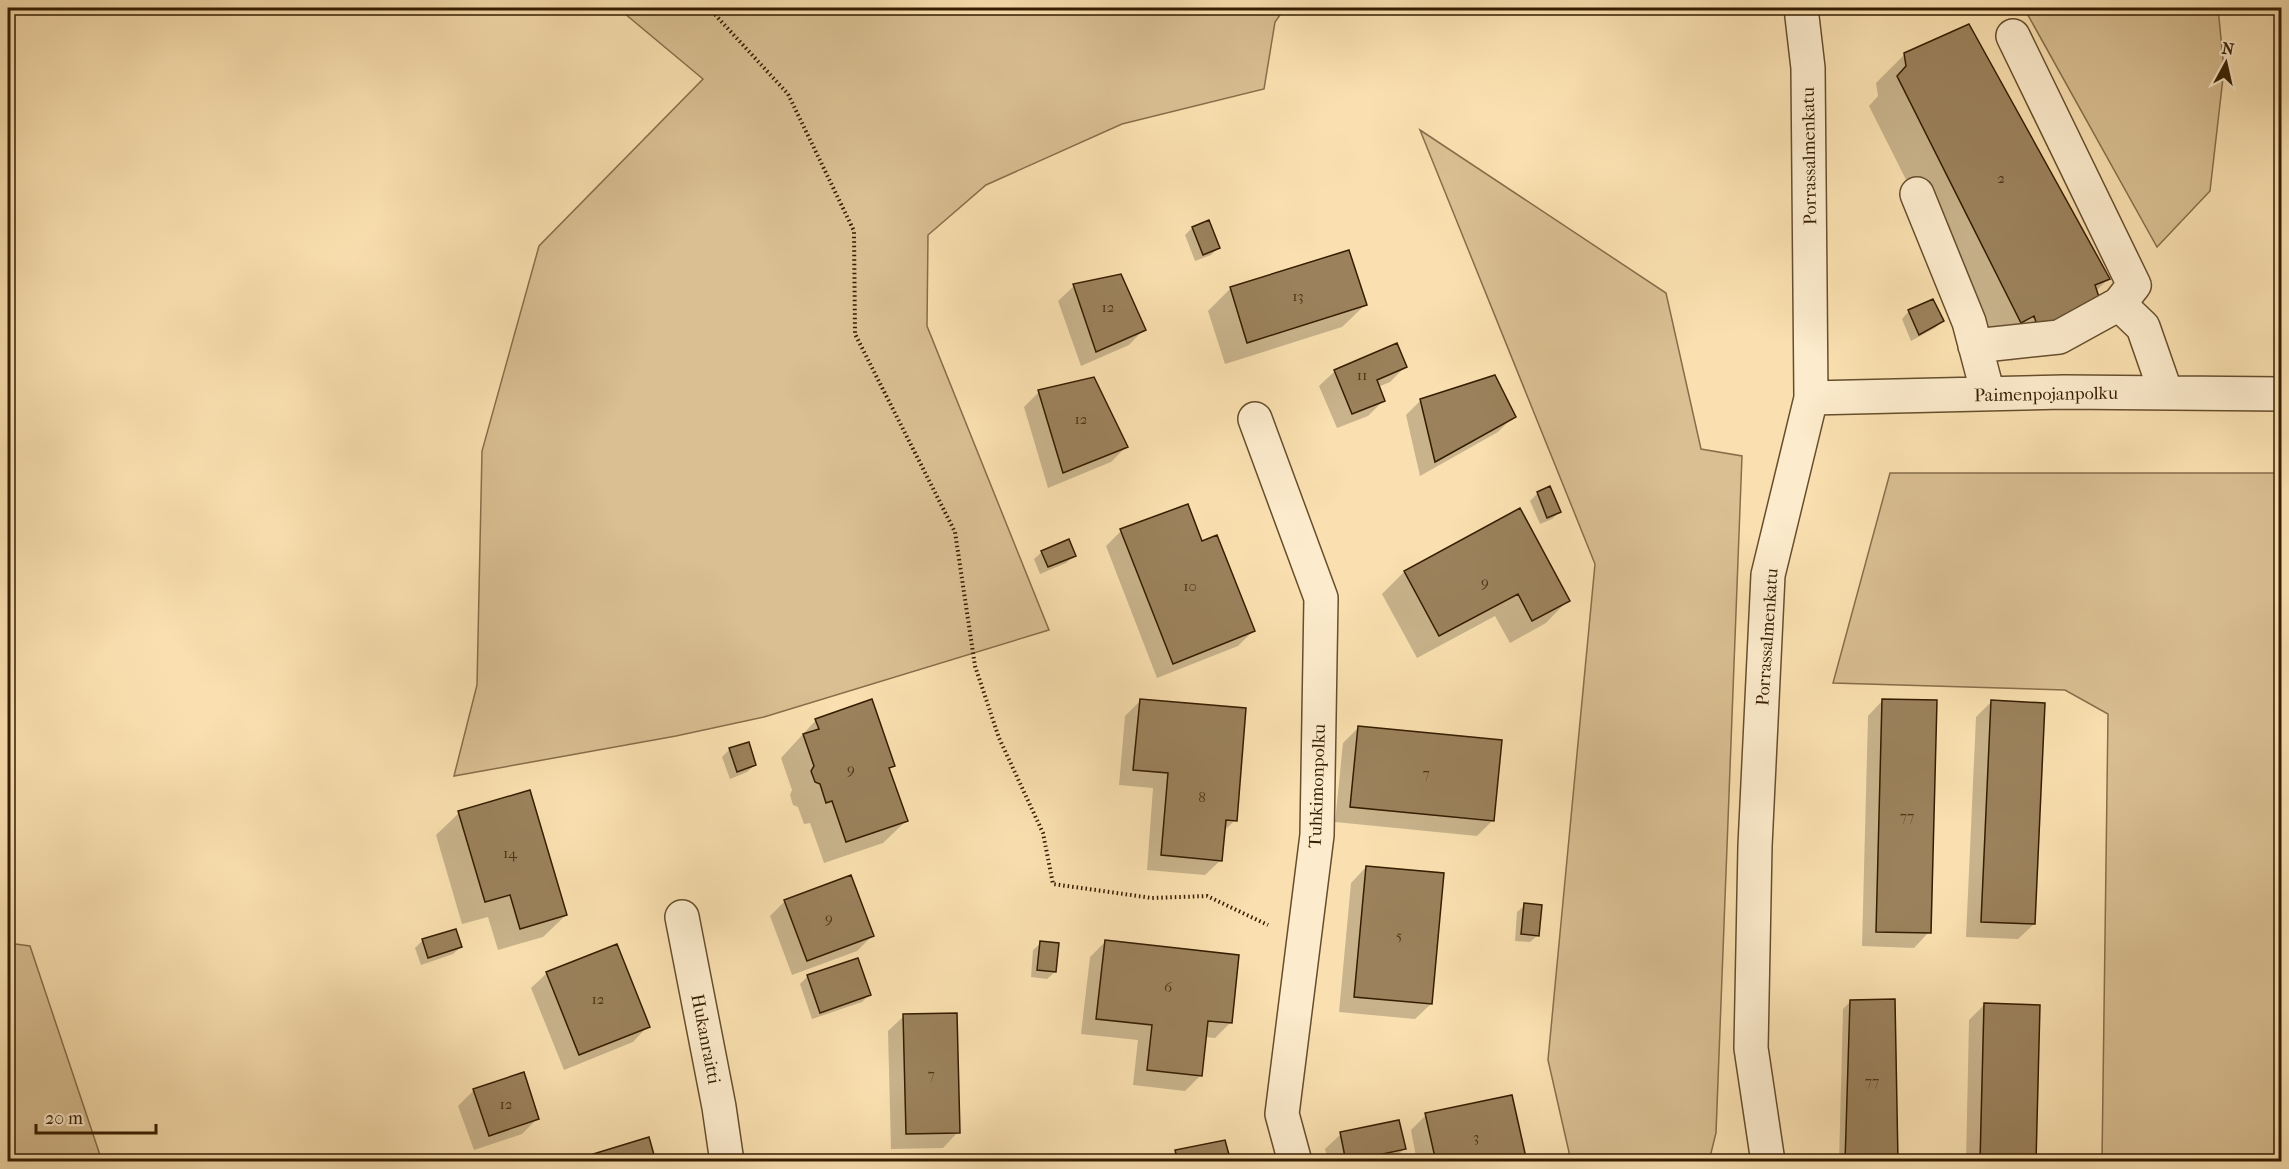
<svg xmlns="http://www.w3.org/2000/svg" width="2289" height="1169" font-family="'IM FELL French Canon',serif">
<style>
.green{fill:#d9bf92;stroke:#876e49;stroke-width:1.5}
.shadow{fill:#0003}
.building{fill:#9b825c;stroke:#351d00;stroke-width:1.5}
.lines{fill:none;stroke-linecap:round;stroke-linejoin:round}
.minor-casing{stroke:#664e2c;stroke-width:36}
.path{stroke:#351d00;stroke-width:4;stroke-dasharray:1.5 3;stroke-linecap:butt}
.minor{stroke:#fcebcc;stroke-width:33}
.labels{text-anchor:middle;stroke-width:6;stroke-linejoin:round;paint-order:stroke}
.number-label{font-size:15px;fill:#4e3617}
.street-label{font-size:18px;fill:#351d00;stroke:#fcebcc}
</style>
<rect width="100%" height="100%" fill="#fae0b0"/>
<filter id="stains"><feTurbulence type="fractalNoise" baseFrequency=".00333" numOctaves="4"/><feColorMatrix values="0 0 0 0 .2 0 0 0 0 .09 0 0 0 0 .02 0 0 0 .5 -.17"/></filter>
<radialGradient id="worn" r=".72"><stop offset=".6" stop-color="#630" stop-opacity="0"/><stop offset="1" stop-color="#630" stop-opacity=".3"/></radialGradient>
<!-- green -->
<path class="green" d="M 618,8 L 1285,8 L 1275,22 L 1264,89 L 1122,124 L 986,185 L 928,235 L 927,326 L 1049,630 L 764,717 L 676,736 L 454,776 L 477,685 L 482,451 L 539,246 L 703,79 Z
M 2024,8 L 2218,8 L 2224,69 L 2210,191 L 2157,247 Z
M 1420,130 L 1666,293 L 1701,449 L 1742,456 L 1716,1133 L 1709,1161 L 1571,1161 L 1548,1060 L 1595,564 Z
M 1890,473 L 2281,473 L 2281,1161 L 2102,1161 L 2108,714 L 2065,690 L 1833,683 Z
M 8,943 L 30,946 L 102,1161 L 8,1161 Z"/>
<!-- shadow -->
<path class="shadow" d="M 1905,54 L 2108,279 L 2096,291 L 2071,332 L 2011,361 L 2005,343 L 1992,351 L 1869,106 L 1878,96 L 1876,83 Z
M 1192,228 L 1219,247 L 1211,255 L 1195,261 L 1185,235 Z
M 1074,286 L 1144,329 L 1129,345 L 1081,366 L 1058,301 Z
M 1231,288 L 1365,305 L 1342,327 L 1225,364 L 1208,311 Z
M 1909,311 L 1942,321 L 1935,328 L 1911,341 L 1902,319 Z
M 1405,367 L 1390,382 L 1378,387 L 1383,401 L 1368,416 L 1337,428 L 1319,386 L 1335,371 Z
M 1039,392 L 1126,447 L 1111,462 L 1048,488 L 1024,407 Z
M 1421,400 L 1514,416 L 1498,432 L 1420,476 L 1406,415 Z
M 1538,493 L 1559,512 L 1552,519 L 1540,524 L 1530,501 Z
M 1519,510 L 1568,600 L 1546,623 L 1510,643 L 1495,616 L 1417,658 L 1382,594 L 1404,572 Z
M 1121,531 L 1201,543 L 1253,631 L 1238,646 L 1157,678 L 1106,546 Z
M 1042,552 L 1074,556 L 1066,563 L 1040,574 L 1034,559 Z
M 1883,700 L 1929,932 L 1914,948 L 1862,946 L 1868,716 Z
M 1140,701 L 1235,820 L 1223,832 L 1221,860 L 1205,875 L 1147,870 L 1153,788 L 1119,785 L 1125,716 Z
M 1991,702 L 2034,924 L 2018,939 L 1966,937 L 1976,717 Z
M 816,720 L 893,765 L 888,770 L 906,821 L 883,843 L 824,863 L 810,823 L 804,824 L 798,807 L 793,805 L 790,795 L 792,790 L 781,758 Z
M 1358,728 L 1493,820 L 1477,836 L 1335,822 L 1343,743 Z
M 730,749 L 755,765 L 747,772 L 730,779 L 722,757 Z
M 459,813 L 566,915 L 543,937 L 498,950 L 488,917 L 462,924 L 436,835 Z
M 1366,867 L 1431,1004 L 1415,1019 L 1339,1012 L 1351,883 Z
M 785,901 L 872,936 L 857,951 L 792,975 L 770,916 Z
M 1525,905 L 1538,935 L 1530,942 L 1515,941 L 1517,912 Z
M 455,930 L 461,947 L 453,954 L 421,965 L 415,948 L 422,941 Z
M 1105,942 L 1230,1023 L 1215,1038 L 1205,1037 L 1201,1075 L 1185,1091 L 1133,1085 L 1138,1040 L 1081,1034 L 1090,957 Z
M 1041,943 L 1055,972 L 1047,979 L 1031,977 L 1033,950 Z
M 547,973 L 648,1026 L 633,1042 L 564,1070 L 531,988 Z
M 808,976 L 869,995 L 862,1002 L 812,1019 L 800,984 Z
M 1850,1002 L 1896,1162 L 1839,1162 L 1843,1009 Z
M 1984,1005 L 2035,1162 L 1966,1162 L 1969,1020 Z
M 904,1016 L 958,1132 L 943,1148 L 891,1149 L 888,1031 Z
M 474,1090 L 538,1118 L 522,1134 L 474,1150 L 458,1106 Z
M 1426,1115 L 1525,1162 L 1417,1162 L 1411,1130 Z
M 1341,1134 L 1404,1149 L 1391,1162 L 1328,1162 L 1325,1149 Z
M 1176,1151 L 1230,1162 L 1166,1162 Z"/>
<!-- building -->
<path class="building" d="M 1969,24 L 2110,279 L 2095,285 L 2101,303 L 2040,334 L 2034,316 L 2021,323 L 1897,76 L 1906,66 L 1904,53 Z
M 1209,220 L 1220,248 L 1203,255 L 1192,227 Z
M 1349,250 L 1367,305 L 1247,343 L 1230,287 Z
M 1121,274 L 1146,330 L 1096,352 L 1073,284 Z
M 1933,299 L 1944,321 L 1919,335 L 1908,310 Z
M 1397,343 L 1407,367 L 1377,380 L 1385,401 L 1352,414 L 1334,370 Z
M 1495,375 L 1516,417 L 1435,462 L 1420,399 Z
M 1094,377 L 1128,447 L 1063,473 L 1038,390 Z
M 1550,486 L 1561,512 L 1547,518 L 1537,492 Z
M 1188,504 L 1202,541 L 1217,535 L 1255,631 L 1173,664 L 1120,529 Z
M 1520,508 L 1570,601 L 1532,621 L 1518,594 L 1439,636 L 1404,571 Z
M 1069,539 L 1076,556 L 1048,567 L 1041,551 Z
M 872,699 L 895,766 L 889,768 L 908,821 L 846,842 L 832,801 L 826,803 L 820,784 L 815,782 L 811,771 L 814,766 L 803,734 L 819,729 L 815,719 Z
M 1140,699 L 1246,708 L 1237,821 L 1226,820 L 1222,861 L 1161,855 L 1168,773 L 1133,770 Z
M 1882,699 L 1937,700 L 1931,933 L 1876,932 Z
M 1991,700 L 2045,703 L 2035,924 L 1981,922 Z
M 1358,726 L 1502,740 L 1494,821 L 1350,807 Z
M 749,742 L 756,765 L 737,772 L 729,748 Z
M 530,790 L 567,915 L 520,929 L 510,895 L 485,902 L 458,811 Z
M 1366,866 L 1444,873 L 1432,1004 L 1354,997 Z
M 851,875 L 874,936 L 807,961 L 784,900 Z
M 1524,903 L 1542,905 L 1539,936 L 1521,934 Z
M 456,929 L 462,947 L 428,958 L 422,939 Z
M 1105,940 L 1239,955 L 1232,1023 L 1208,1021 L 1202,1076 L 1147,1070 L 1152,1025 L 1096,1019 Z
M 1040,941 L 1059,943 L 1056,972 L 1037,970 Z
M 617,944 L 650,1027 L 579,1055 L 546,972 Z
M 858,958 L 871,995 L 820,1013 L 807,975 Z
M 1895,999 L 1898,1162 L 1845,1162 L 1850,1000 Z
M 1984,1003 L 2040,1005 L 2036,1162 L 1980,1162 Z
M 957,1013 L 960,1133 L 906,1134 L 903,1014 Z
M 524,1072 L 539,1119 L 489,1136 L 473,1089 Z
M 1512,1095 L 1527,1162 L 1436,1162 L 1425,1113 Z
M 1399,1120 L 1406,1149 L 1346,1162 L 1340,1132 Z
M 649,1137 L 656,1162 L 581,1162 L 580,1158 Z
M 1225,1140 L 1231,1162 L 1178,1162 L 1175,1150 Z
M 1098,1155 L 1098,1162 L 1034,1162 L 1033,1159 Z"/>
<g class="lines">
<defs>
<path id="minor" d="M 2013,36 L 2134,285 L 2119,304 L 2143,327 L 2166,393
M 1917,194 L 1969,322 L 1988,394
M 1975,346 L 2059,337 L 2119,304
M 1811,398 L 2064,392 L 2282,394
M 1255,419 L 1321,598 L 1317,835 L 1282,1114 L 1295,1162
M 682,917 L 719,1107 L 727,1162
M 1768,1162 L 1751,1048 L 1755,846 L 1768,575 L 1811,398 L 1808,68 L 1801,8"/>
</defs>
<!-- minor casing -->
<use href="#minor" class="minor-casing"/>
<!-- path -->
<path class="path" d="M 709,8 L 788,94 L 854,231 L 855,334 L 955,532 L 975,666 L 999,738 L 1043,833 L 1053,884 L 1152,898 L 1207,896 L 1268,925"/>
<!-- minor -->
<use href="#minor" class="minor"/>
</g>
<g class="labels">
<!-- number labels -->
<g class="number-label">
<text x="2001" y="183">2</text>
<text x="1298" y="301">13</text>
<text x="1108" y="312">12</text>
<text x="1362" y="380">11</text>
<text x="1081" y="424">12</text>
<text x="1485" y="587">9</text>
<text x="1190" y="591">10</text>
<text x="851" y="774">9</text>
<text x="1426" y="778">7</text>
<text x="1202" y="802">8</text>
<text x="1907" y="821">77</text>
<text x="510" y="858">14</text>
<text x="829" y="923">9</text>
<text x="1399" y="940">5</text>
<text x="1168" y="992">6</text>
<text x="598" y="1004">12</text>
<text x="931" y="1079">7</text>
<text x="1872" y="1086">77</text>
<text x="506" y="1109">12</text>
<text x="1476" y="1142">3</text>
</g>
<!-- street labels -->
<g class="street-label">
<text transform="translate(1809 156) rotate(-91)" y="6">Porrassalmenkatu</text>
<text transform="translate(2046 394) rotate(-1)" y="6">Paimenpojanpolku</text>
<text transform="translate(1767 637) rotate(-86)" y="6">Porrassalmenkatu</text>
<text transform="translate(1317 786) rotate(-88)" y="6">Tuhkimonpolku</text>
<text transform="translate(706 1039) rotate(79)" y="6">Hukanraitti</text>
</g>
</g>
<!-- margin -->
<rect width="2289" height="1169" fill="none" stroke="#fae0b0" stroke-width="30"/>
<rect x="9" y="9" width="2271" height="1151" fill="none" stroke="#351d00" stroke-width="3"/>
<rect x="15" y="15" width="2259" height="1139" fill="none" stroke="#351d00" stroke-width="1.5"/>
<!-- north arrow -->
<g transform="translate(2226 63) rotate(8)" stroke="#fcebcc" stroke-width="4.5" paint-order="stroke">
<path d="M0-4.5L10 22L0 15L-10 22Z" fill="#351d00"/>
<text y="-9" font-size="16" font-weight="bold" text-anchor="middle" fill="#351d00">N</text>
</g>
<!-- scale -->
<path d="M36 1124v9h120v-9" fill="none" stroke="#351d00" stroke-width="3"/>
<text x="45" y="1124" font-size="18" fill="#351d00" stroke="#fcebcc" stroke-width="4.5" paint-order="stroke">20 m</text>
<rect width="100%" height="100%" filter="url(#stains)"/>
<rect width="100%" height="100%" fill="url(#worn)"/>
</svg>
